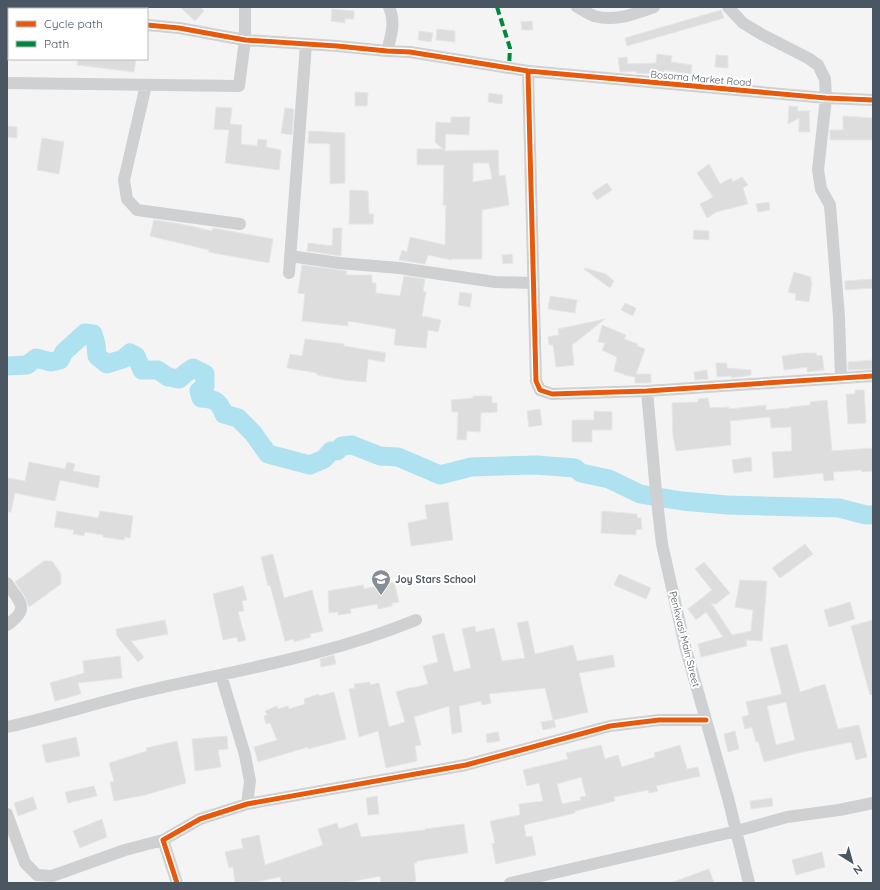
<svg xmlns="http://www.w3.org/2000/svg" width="880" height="890" font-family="Quicksand,sans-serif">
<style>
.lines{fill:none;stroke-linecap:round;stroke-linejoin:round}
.river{stroke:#aee2f0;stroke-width:19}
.building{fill:#ddddde;stroke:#e5e6e7;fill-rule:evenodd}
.minor{stroke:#ced0d2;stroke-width:12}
.quiet{stroke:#00873e;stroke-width:4;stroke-dasharray:8 4;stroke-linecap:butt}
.cycleway-casing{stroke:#fff;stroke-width:8}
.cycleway{stroke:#e8590c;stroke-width:5}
.labels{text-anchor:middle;stroke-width:4;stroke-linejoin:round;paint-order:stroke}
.street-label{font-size:10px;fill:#4a5661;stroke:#fff}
.poi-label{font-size:10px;font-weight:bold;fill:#4a5661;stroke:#fff;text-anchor:start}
</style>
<rect width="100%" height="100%" fill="#f4f4f4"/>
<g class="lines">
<!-- river -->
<path class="river" d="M 7,366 L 27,365 L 36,358 L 51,362 L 60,360 L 64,352 L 85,333 L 93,334 L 96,344 L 97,356 L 107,364 L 123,359 L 130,353 L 136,356 L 142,370 L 158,370 L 168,377 L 179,379 L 187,372 L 193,368 L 205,374 L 205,386 L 199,391 L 201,398 C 215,399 219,401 224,414 L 238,418 L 253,433 L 268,454 L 310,465 L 324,459 L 331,451 L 337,451 L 342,446 L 352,445 L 380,456 L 398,457 L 440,475 L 471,467 L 536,465 L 575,468 L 581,473 L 609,479 L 640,494 L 682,501 L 727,505 L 839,508 L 866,515 L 873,515"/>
</g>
<!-- building -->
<path class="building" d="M 180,7 L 200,7 L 204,11 L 195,21 Z
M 332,9 L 354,11 L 354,19 L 345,19 L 345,23 L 331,21 Z
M 721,10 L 724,18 L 627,46 L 625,38 Z
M 532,21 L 533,30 L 522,30 L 521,22 Z
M 437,29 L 455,31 L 455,42 L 436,40 Z
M 419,31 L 433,33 L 431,42 L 418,40 Z
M 657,54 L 672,56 L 671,62 L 692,65 L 691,74 L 664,70 L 663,76 L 654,75 L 655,74 L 636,73 L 636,71 L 620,72 L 618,58 L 627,57 L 628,64 L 656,63 Z
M 716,55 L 728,56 L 728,68 L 715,67 Z
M 78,59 L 136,59 L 134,72 L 77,65 Z
M 355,92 L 368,93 L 367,106 L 355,106 Z
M 489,93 L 503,95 L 502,104 L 488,102 Z
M 789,106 L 798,107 L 797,111 L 811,111 L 809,112 L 810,132 L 799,132 L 799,118 L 788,124 Z
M 216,107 L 232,108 L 230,124 L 242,125 L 241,144 L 257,146 L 258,139 L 267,140 L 266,147 L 281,150 L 279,170 L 225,163 L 229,130 L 214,129 Z
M 285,108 L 294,109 L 292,135 L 281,133 Z
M 843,116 L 873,118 L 873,140 L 830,140 L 830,130 L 843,130 Z
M 451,117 L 470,117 L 469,135 L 446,134 L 445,151 L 498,150 L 499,176 L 505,175 L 509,205 L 482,210 L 482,259 L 452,259 L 451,260 L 428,255 L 425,264 L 399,260 L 402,250 L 407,252 L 410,237 L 445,245 L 446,205 L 443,205 L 444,165 L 417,165 L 417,149 L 443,149 L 435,142 L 436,122 L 451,123 ZM 473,163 L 489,163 L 492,179 L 473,182 Z
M 7,126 L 17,127 L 17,138 L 7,137 Z
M 309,131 L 345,133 L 345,183 L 330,184 L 330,144 L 308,143 Z
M 42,138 L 64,142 L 59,174 L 37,170 Z
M 709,164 L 720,184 L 731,178 L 733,182 L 742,177 L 748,185 L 743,188 L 748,204 L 716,212 L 707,218 L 700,204 L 713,197 L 697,173 Z
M 607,183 L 612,190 L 597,200 L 592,193 Z
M 350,190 L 368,191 L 369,214 L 374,214 L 373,224 L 349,224 Z
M 769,202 L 770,210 L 758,212 L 756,204 Z
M 154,220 L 181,224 L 212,231 L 213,228 L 273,239 L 269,263 L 208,252 L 209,250 L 150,236 Z
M 333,228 L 342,228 L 341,256 L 307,251 L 308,243 L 332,246 Z
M 694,230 L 709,231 L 709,240 L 693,239 Z
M 512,254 L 513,263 L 503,264 L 502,255 Z
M 302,265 L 347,271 L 346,275 L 372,275 L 372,283 L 376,283 L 376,293 L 400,296 L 404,276 L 425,279 L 423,292 L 426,292 L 422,316 L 441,320 L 438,332 L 428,330 L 426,348 L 394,345 L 396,329 L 348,321 L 348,326 L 302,321 L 305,294 L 298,293 Z
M 585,268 L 606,274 L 614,281 L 610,288 L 584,269 Z
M 794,272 L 811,277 L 811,282 L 812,282 L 809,302 L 795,300 L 796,294 L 788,292 Z
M 873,279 L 873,288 L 845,290 L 845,281 Z
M 460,292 L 472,294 L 470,307 L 458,305 Z
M 550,296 L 577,300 L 575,313 L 548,309 Z
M 625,303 L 636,308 L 633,316 L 621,310 Z
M 605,319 L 572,345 L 574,365 L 556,367 L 553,345 L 549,345 L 548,337 L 559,335 L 558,329 Z
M 602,325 L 626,335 L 624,339 L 638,344 L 637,346 L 645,349 L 636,374 L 651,374 L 651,383 L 635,383 L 635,377 L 624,375 L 624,374 L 614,371 L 617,357 L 602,350 L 605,343 L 598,342 Z
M 305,339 L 344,344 L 344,346 L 386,353 L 384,362 L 368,359 L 366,382 L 344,380 L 317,375 L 317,373 L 287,368 L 290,354 L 302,356 Z
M 803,353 L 816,353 L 817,356 L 822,355 L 824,370 L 807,372 L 807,367 L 784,370 L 782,356 Z
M 873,360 L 873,369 L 848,370 L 848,362 Z
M 716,363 L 727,363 L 727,368 L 751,370 L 751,375 L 732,378 L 731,376 L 717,377 Z
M 707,370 L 708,379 L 695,380 L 694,372 Z
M 855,390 L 864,390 L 866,423 L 848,424 L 846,394 L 855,394 Z
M 473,396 L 492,396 L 492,403 L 497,403 L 497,412 L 481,413 L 480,432 L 467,431 L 466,440 L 457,440 L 458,412 L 452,412 L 451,400 L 473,398 Z
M 708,398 L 710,408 L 729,407 L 729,409 L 766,405 L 766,410 L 790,408 L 790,407 L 810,405 L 810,402 L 827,400 L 832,451 L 873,448 L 873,471 L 862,472 L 862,470 L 833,472 L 834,480 L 824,481 L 823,473 L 774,478 L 772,452 L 792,451 L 791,427 L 771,428 L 770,417 L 730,421 L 731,445 L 676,451 L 673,436 L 672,403 L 698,402 L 698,399 Z
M 540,409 L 542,425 L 529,427 L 527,411 Z
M 594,411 L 612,412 L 612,430 L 592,430 L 592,442 L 572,442 L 572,420 L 594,420 Z
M 751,457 L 752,471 L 734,473 L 732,460 Z
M 29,462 L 65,469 L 67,462 L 75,464 L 73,471 L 100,476 L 98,488 L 60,480 L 55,501 L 15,493 L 11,512 L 7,512 L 7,478 L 25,481 Z
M 448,502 L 453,540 L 411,546 L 408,523 L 427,519 L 425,505 Z
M 57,511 L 98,518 L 100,511 L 133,516 L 130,538 L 125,537 L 124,540 L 103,537 L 103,535 L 85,532 L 84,536 L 73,534 L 74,530 L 54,527 Z
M 602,511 L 637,514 L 637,518 L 641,518 L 642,529 L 636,530 L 636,535 L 601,533 Z
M 805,544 L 813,554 L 780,578 L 772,568 Z
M 273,554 L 284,598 L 312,590 L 323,631 L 310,634 L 311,637 L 294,642 L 294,639 L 285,641 L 270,585 L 268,586 L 261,557 Z
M 44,561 L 52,561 L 61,574 L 61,584 L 29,607 L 25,597 L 15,582 Z
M 704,562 L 730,593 L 716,604 L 711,603 L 732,635 L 751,631 L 753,610 L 735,607 L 740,580 L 767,581 L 762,641 L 746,640 L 747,646 L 701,657 L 698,644 L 723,637 L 706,612 L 696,620 L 688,609 L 712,590 L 695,569 Z
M 619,574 L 651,588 L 646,599 L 614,585 Z
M 394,582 L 399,602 L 392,603 L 392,606 L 378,609 L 377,604 L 350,609 L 351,613 L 338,615 L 338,612 L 329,613 L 328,591 L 363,585 L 364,589 Z
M 243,586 L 247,600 L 242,601 L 244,611 L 238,612 L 246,640 L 238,642 L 237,637 L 223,640 L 213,594 Z
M 850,602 L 855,619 L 829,627 L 824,610 Z
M 165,620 L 168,634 L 131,641 L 144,657 L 138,662 L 117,636 L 116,629 Z
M 873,620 L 873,694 L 870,695 L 851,626 Z
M 528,621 L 535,654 L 573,645 L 577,661 L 613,655 L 615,667 L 579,673 L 588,712 L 554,720 L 556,727 L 543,730 L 541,722 L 553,720 L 545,688 L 489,694 L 491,703 L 482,705 L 481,701 L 459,706 L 462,732 L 452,734 L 449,706 L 414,717 L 421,745 L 415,746 L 417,761 L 386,768 L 378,731 L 359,737 L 349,689 L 355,688 L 354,684 L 370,682 L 370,685 L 379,683 L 389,727 L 405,722 L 396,692 L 412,687 L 412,688 L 428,684 L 423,666 L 438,662 L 432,636 L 444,633 L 454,672 L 471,668 L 462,629 L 475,626 L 476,632 L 494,628 L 502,661 L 525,658 L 517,623 Z
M 787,644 L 800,692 L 825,684 L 838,729 L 859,725 L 867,757 L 856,760 L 851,742 L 798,753 L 764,762 L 758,741 L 756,742 L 752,727 L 745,729 L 742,717 L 749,715 L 746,702 L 782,694 L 770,648 ZM 786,702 L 795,740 L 776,745 L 767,706 Z
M 334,655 L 336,664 L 321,667 L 320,659 Z
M 120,656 L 122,678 L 78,683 L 81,694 L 55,701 L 50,683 L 84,673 L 83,661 Z
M 334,692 L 346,739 L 308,749 L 308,747 L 258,762 L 254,747 L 277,740 L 270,723 L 266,724 L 264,716 L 267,715 L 265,711 L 277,706 L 278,709 L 288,706 L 289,709 L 305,704 L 304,699 L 319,694 L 319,696 Z
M 735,731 L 739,749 L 728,752 L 724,734 Z
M 498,732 L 500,741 L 487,743 L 486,734 Z
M 227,736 L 228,749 L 218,750 L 221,767 L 195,771 L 192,739 Z
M 76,737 L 80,756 L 46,763 L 42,745 Z
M 177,741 L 186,783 L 145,795 L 114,801 L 110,782 L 114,781 L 109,763 L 147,751 L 146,748 Z
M 601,745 L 605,759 L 618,755 L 622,767 L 655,757 L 654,753 L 680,745 L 687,769 L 698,767 L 700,776 L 656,786 L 658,791 L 649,793 L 648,790 L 614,797 L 615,801 L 575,811 L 575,813 L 524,825 L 526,837 L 532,836 L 536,855 L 496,864 L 492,844 L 495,843 L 490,821 L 520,815 L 519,804 L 543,801 L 539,783 L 527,786 L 523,770 L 568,759 L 566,753 ZM 581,777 L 586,796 L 580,797 L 581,800 L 562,804 L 557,784 Z
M 94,786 L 97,796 L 68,803 L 65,792 Z
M 377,796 L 379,814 L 368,815 L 366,798 Z
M 33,797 L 37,809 L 18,816 L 14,803 Z
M 772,798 L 773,806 L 751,809 L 750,801 Z
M 102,819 L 107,837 L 80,848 L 73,831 Z
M 337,823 L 339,829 L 357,823 L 361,837 L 425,830 L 425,829 L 464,824 L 468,853 L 417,861 L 417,863 L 414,863 L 416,883 L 381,883 L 380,876 L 345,883 L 282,883 L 280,877 L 251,883 L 235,883 L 233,867 L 229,868 L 225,852 L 243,848 L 241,839 L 259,835 L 265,865 L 323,845 L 318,829 Z
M 822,852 L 825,867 L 796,875 L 792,860 Z
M 709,869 L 714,883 L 673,883 L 673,882 Z"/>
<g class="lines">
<!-- minor -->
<path class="minor" d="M 577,7 C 583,10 588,14 594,16 C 615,22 634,14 654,7
M 728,7 L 743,23 L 761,34 L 808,58 L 818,65 L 825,79 L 826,98 L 818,170 L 821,189 L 830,205 L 839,317 L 841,378
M 7,12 L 9,12
M 147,25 L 179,28 L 245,40 L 337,46 L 387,51 L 410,52 L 528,71 L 826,98 L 873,100
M 387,51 C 391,36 396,22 389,7
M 528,71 L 536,381 L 540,390 L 552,394 L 647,391 L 873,376
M 7,83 L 239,86 L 245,40 L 245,7
M 146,85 L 124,180 L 127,199 L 137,210 L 240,224
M 290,256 L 339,263 L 399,268 L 495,282 L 533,283
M 289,273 L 306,44
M 647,391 L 656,492 L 662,544 L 685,646 L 728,798 L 749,883
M 7,583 C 20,603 31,608 7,625
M 221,675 L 245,755 L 250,781 L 247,804
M 7,727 C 52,717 96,703 142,692 C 233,671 328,656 416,620
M 7,814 L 25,863 L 37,875 L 52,876 L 125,850 L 163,840
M 177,883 L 163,840 L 200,819 L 247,804 L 466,765 L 610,726 L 659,720 L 706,720
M 510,883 L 737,831 L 787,817 L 839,810 L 873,803"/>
<!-- quiet -->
<path class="quiet" d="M 497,7 L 510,48 L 509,67"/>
<defs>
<path id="cycleway" d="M 147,25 L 179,28 L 245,40 L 337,46 L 387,51 L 410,52 L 528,71 L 826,98 L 873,100
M 528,71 L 536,381 L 540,390 L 552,394 L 647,391 L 873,376
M 177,883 L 163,840 L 200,819 L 247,804 L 466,765 L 610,726 L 659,720 L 706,720"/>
</defs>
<!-- cycleway casing -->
<use href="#cycleway" class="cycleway-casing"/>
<!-- cycleway -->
<use href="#cycleway" class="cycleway"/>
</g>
<!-- icons -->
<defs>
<symbol id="school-pin" viewBox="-11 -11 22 30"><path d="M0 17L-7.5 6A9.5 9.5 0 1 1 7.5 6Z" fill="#868d94" stroke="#fff"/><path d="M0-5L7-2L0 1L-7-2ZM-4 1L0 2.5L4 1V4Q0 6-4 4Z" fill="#fff"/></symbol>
</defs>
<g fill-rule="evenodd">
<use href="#school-pin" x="370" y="568" width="22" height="30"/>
</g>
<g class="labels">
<!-- street labels -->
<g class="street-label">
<text transform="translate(701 78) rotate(5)" y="4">Bosoma Market Road</text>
<text transform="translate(685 639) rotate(76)" y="4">Penkwasi Main Street</text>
</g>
<!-- poi labels -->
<g class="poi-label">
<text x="395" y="583">Joy Stars School</text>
</g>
</g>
<!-- border -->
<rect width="880" height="890" fill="none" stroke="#4a5661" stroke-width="16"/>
<!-- legend -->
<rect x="8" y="8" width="140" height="52" fill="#ffffff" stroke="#b7bbc0"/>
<rect x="16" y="21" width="20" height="6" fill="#e8590c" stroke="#b7bbc0"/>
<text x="44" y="28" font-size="12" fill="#4a5661">Cycle path</text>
<rect x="16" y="41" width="20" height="6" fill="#00873e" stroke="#b7bbc0"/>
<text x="44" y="48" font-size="12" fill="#4a5661">Path</text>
<!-- north arrow -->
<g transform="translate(852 862) rotate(143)" stroke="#ffffff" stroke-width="3" paint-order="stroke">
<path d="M0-3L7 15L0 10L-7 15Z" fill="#4a5661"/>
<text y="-6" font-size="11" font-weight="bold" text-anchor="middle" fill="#4a5661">N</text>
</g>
</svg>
